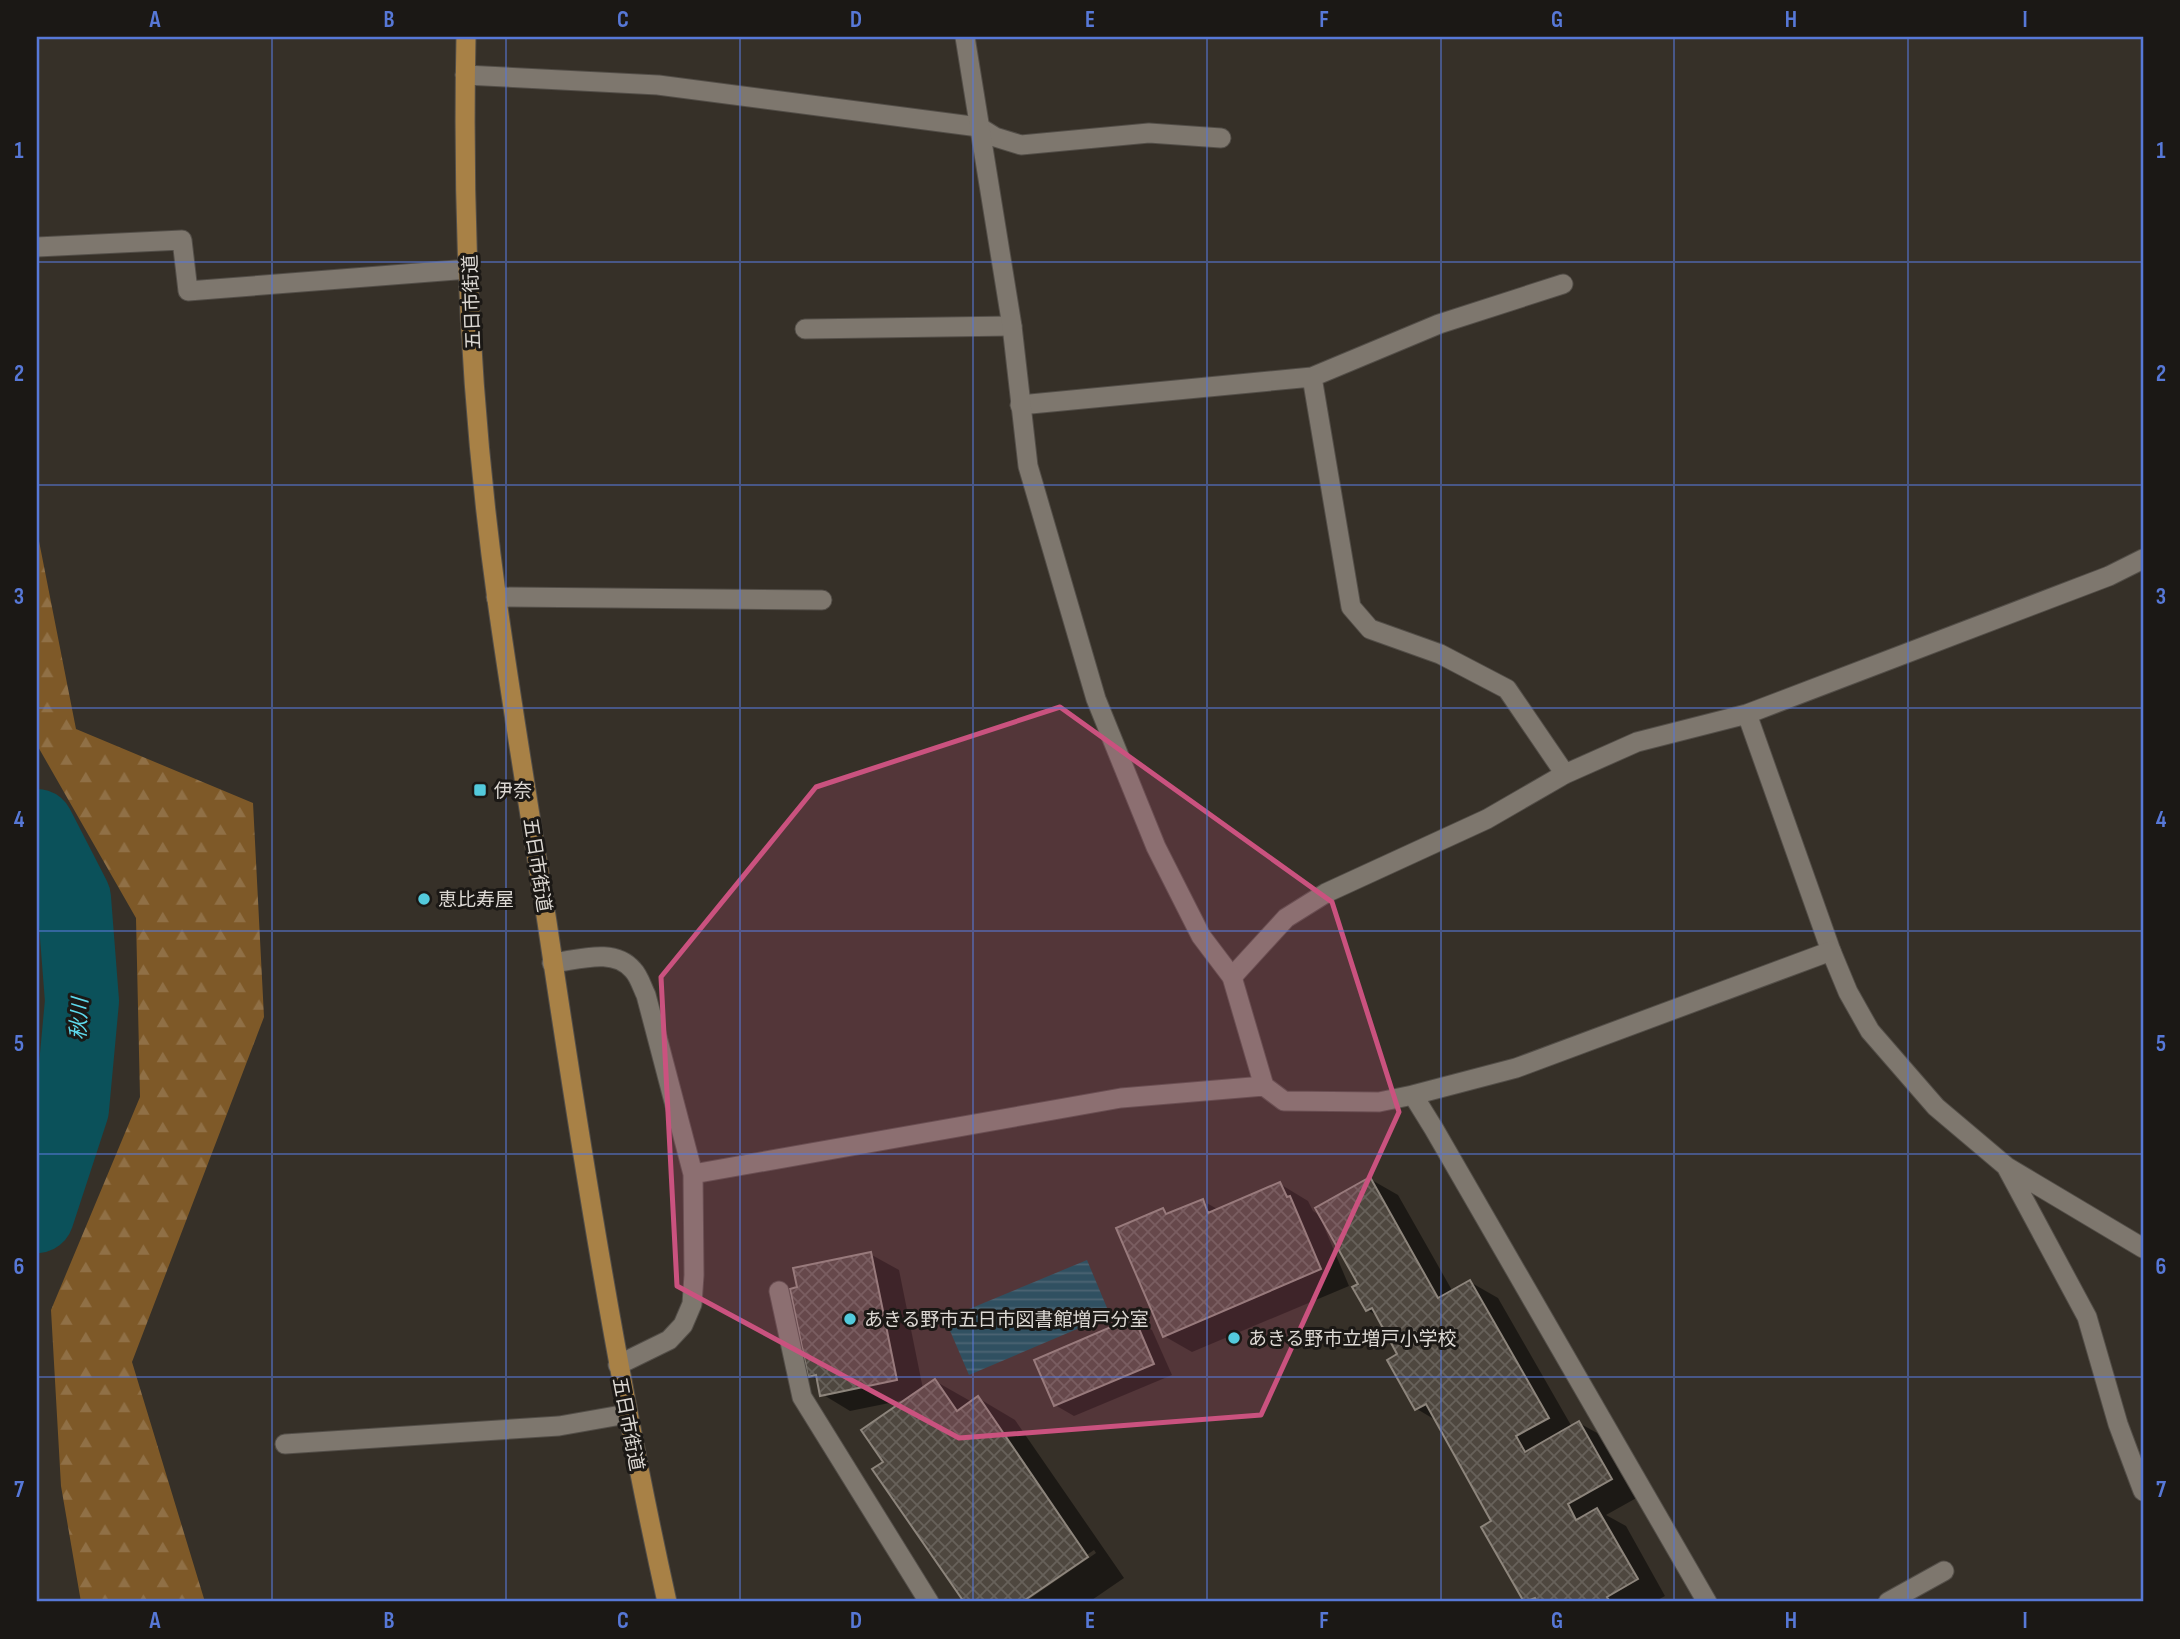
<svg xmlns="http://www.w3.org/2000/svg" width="2180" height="1639" font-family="'Sofia Sans Condensed','Noto Sans JP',sans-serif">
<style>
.forest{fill:url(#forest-firs)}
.water{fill:url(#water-rules)}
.shadow{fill:#0007}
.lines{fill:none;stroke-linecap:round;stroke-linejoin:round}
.river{stroke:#0b515a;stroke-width:74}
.building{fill:url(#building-cross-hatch);stroke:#8d857c;stroke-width:2}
.service-casing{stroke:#534e48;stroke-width:21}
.minor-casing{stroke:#534e48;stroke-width:21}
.primary-casing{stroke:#534e48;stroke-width:21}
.service{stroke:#7e776e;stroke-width:19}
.minor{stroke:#7e776e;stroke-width:19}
.primary{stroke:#a88146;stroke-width:19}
.marked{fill:#ca527f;fill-opacity:0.2;stroke:#ca527f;stroke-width:5;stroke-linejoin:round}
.grid{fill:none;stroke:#5778d7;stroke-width:2;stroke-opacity:0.55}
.poi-dot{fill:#53cadc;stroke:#1b1815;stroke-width:2.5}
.labels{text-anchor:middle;stroke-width:6;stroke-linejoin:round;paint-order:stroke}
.street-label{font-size:19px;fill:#ddd9d4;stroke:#1b1815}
.poi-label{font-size:19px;fill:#ddd9d4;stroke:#1b1815;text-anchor:start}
.water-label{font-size:21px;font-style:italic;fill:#5ed9ec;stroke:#1b1815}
.neatline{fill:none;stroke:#5778d7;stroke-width:2.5}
.grid-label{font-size:23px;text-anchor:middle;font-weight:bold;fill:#5778d7}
</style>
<defs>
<pattern id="forest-firs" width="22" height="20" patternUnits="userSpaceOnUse" patternTransform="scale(1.75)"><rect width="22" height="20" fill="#7e5928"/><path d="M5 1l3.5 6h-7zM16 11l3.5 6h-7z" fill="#907046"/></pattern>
<pattern id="water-rules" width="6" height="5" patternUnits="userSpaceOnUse" patternTransform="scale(1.75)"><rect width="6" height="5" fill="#0b515a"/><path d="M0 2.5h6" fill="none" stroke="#2e6971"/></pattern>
<pattern id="building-cross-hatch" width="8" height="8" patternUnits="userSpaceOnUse" patternTransform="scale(1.75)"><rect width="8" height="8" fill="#4e473f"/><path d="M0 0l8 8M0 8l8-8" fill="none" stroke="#67615a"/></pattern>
</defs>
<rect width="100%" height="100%" fill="#363028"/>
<!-- forest -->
<path class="forest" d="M 37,531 L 76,729 L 253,803 L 264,1017 L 132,1362 L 205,1602 L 81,1602 L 61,1486 L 51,1310 L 140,1097 L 136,918 L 37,745 Z"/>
<!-- water -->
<path class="water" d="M 1087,1260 L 1110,1315 L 969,1375 L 945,1319 Z"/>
<!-- shadow -->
<path class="shadow" d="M 1370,1179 L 1398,1195 L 1453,1292 L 1470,1282 L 1498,1298 L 1572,1427 L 1579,1423 L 1608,1439 L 1640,1496 L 1606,1515 L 1626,1526 L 1665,1596 L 1654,1602 L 1526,1602 L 1484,1527 L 1494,1522 L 1437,1421 L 1417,1409 L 1400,1355 L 1378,1316 L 1367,1310 L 1360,1285 L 1324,1221 L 1322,1222 L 1349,1286 L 1192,1352 L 1164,1336 L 1163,1210 L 1171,1214 L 1203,1201 L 1219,1210 L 1280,1184 L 1308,1201 L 1313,1211 L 1321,1216 Z
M 870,1254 L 899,1270 L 923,1389 L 935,1381 L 972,1402 L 978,1398 L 1015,1420 L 1124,1578 L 1089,1602 L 1025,1602 L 1096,1553 L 1094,1550 L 1019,1602 L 966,1602 L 874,1470 L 885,1462 L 909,1399 L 850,1411 L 822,1394 L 819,1381 L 810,1376 Z
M 1133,1319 L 1152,1330 L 1172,1375 L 1074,1416 L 1055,1405 Z"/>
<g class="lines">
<!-- river -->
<path class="river" d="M 37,826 L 74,898 L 82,1001 L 72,1109 L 37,1216"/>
</g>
<!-- building -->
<path class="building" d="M 1370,1177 L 1438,1298 L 1470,1280 L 1549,1418 L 1516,1436 L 1525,1452 L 1579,1421 L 1612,1479 L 1568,1504 L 1576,1520 L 1597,1508 L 1638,1579 L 1607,1597 L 1610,1602 L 1537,1602 L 1535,1598 L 1524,1602 L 1481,1527 L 1491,1521 L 1426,1404 L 1415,1410 L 1387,1360 L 1397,1354 L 1372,1308 L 1366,1311 L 1352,1287 L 1358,1284 L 1315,1208 Z
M 1280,1182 L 1287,1197 L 1290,1196 L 1321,1269 L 1163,1337 L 1116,1228 L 1163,1208 L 1166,1214 L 1203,1199 L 1208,1213 Z
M 871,1252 L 897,1380 L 820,1396 L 816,1375 L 808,1377 L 790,1289 L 797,1287 L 793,1268 Z
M 1134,1317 L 1154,1364 L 1054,1406 L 1034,1360 Z
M 935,1379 L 957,1411 L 978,1396 L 1088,1557 L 1022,1602 L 964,1602 L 872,1469 L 883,1462 L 861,1430 Z"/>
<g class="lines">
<defs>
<path id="service" d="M 465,75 L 658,85 L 979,127 L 995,137 L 1021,145 L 1149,133 L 1221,138
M 37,247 L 182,240 L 188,291 L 469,269
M 805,329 L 1012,326
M 1312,377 L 1351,607 L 1370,629 L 1440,654 L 1507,689 L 1565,774
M 1020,405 L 1312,377 L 1439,324 L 1563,284
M 496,597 L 822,600
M 1747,714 L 1831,951
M 1232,977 L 1286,918 L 1326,893 L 1487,819 L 1565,774 L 1637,742 L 1747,714 L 2109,576 L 2143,559
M 779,1291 L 802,1397 L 929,1602
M 285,1444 L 559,1426 L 627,1414
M 1888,1602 L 1944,1571"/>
<path id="minor" d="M 965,37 L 1012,326 L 1028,466 L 1096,699 L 1156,847 L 1201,936 L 1232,977 L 1264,1086 L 1284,1101 L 1379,1102 L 1413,1095 L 1434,1129 L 1707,1602
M 552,963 C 578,960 614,947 633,970 C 639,976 642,987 646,995 L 693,1174 L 694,1275 L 692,1304 L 683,1325 L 669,1340 L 618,1365
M 1413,1095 L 1516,1068 L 1831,951 L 1848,992 L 1870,1031 L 1936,1107 L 2007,1167 L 2143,1248
M 2007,1168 L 2087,1317 L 2118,1424 L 2143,1491
M 693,1174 L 1121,1098 L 1264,1086"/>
<path id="primary" d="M 466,37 C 462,224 471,414 497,600 C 512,707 530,814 547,922 C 581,1150 617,1377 667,1602"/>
</defs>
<!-- service casing -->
<use href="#service" class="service-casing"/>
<!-- minor casing -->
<use href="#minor" class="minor-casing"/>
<!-- primary casing -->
<use href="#primary" class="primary-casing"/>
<!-- service -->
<use href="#service" class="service"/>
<!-- minor -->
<use href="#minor" class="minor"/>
<!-- primary -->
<use href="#primary" class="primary"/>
</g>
<!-- marked area -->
<path class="marked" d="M 1060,707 L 1332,902 L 1399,1112 L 1261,1415 L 959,1438 L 677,1286 L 661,977 L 816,787 Z"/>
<!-- grid -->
<path class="grid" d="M 272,37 L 272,1602M 506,37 L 506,1602M 740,37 L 740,1602M 973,37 L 973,1602M 1207,37 L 1207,1602M 1441,37 L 1441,1602M 1674,37 L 1674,1602M 1908,37 L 1908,1602M 37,262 L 2143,262M 37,485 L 2143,485M 37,708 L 2143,708M 37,931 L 2143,931M 37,1154 L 2143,1154M 37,1377 L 2143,1377"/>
<!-- markers -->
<g class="poi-dot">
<rect x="473" y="783" width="14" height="14" rx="3.5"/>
<circle cx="424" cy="899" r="7"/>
<circle cx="850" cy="1319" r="7"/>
<circle cx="1234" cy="1338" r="7"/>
</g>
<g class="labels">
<!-- street labels -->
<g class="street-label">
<text transform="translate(471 302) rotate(-92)" y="7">五日市街道</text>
<text transform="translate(538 865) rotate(81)" y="7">五日市街道</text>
<text transform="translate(629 1424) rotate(79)" y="7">五日市街道</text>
</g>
<!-- poi labels -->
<g class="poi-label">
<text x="494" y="797">伊奈</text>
<text x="438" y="906">恵比寿屋</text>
<text x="864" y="1326">あきる野市五日市図書館増戸分室</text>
<text x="1248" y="1345">あきる野市立増戸小学校</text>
</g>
<!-- water labels -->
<g class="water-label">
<text transform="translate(79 1019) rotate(-87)" y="7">秋川</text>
</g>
</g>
<!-- border -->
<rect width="2180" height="1639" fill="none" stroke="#1b1815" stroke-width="77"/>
<rect x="38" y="38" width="2104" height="1562" class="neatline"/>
<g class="grid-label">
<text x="155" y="27">A</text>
<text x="389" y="27">B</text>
<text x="623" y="27">C</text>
<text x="856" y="27">D</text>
<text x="1090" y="27">E</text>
<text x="1324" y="27">F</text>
<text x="1557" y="27">G</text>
<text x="1791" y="27">H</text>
<text x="2025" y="27">I</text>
<text x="19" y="158">1</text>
<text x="2161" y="158">1</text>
<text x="19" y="381">2</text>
<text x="2161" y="381">2</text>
<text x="19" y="604">3</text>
<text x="2161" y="604">3</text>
<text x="19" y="827">4</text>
<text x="2161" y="827">4</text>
<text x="19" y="1051">5</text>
<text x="2161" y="1051">5</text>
<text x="19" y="1274">6</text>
<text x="2161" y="1274">6</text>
<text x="19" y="1497">7</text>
<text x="2161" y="1497">7</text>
<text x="155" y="1628">A</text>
<text x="389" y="1628">B</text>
<text x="623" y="1628">C</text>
<text x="856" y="1628">D</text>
<text x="1090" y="1628">E</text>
<text x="1324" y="1628">F</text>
<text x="1557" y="1628">G</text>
<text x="1791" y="1628">H</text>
<text x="2025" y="1628">I</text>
</g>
</svg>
